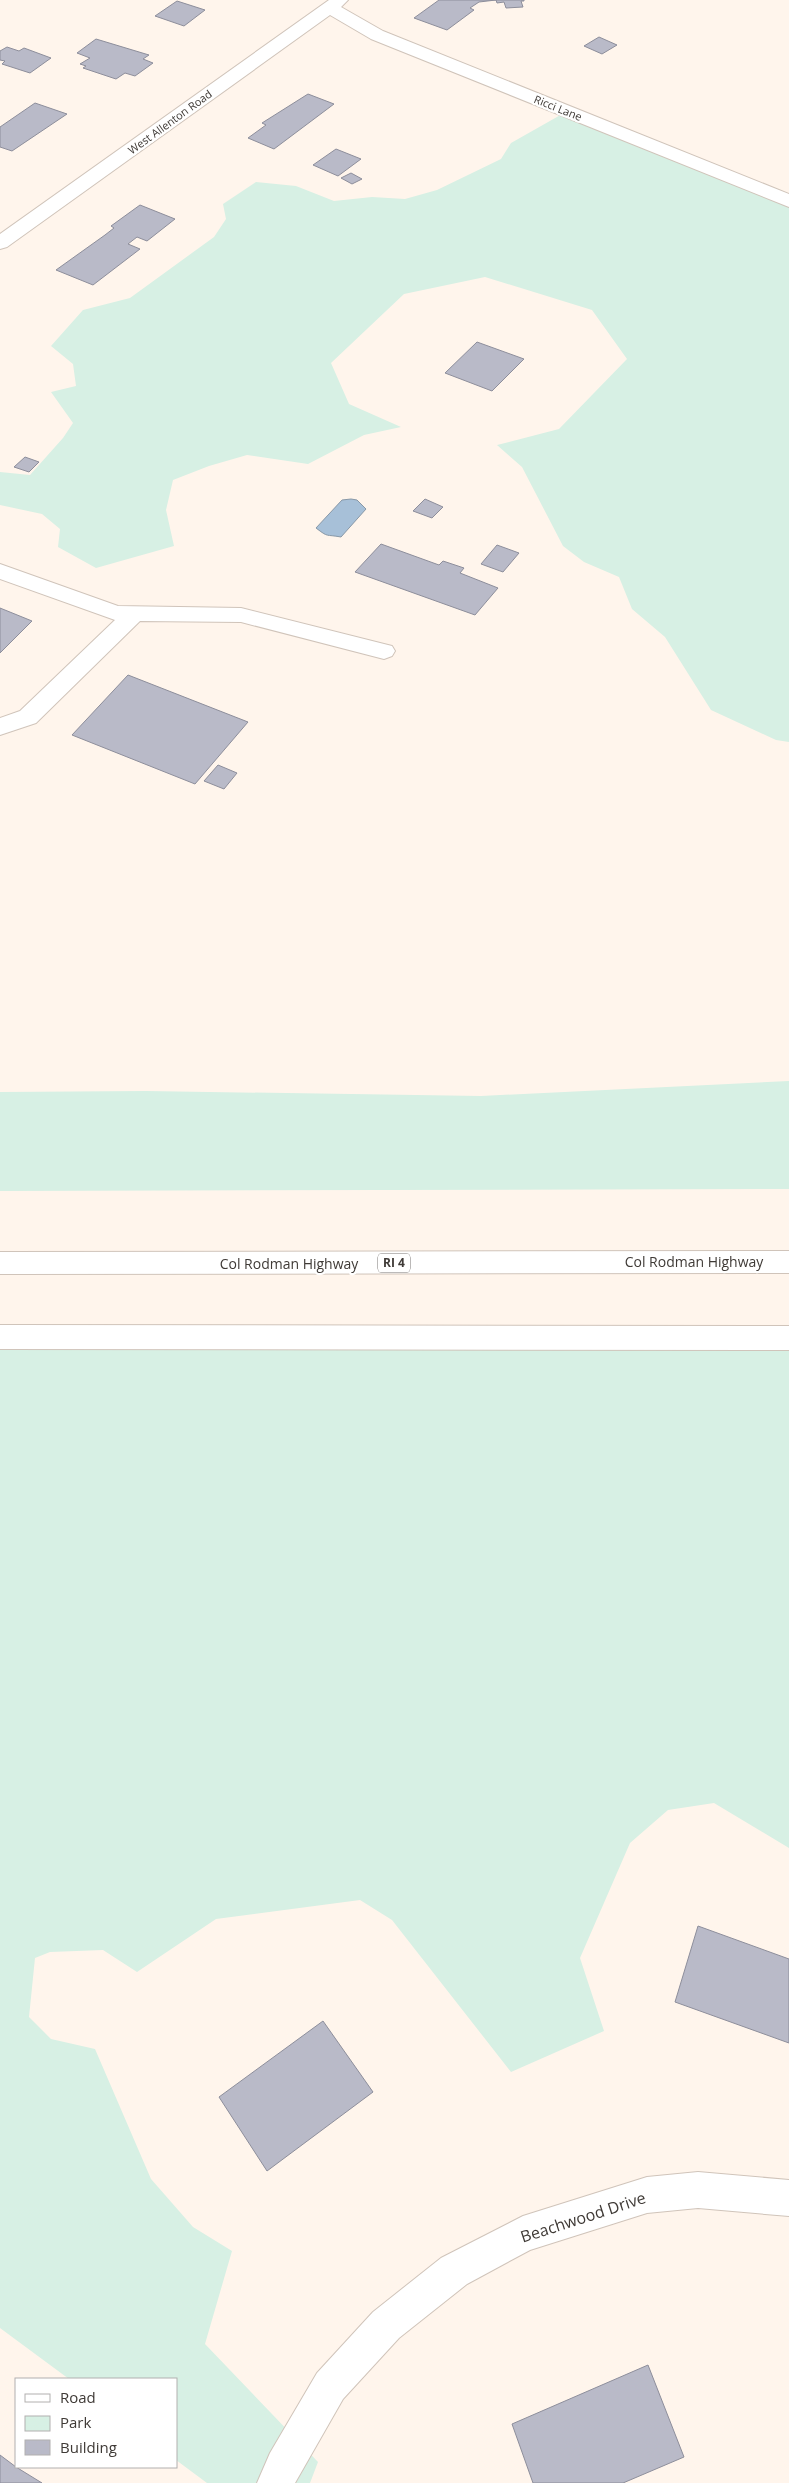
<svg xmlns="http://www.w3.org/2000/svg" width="789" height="2483" font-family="'Open Sans',sans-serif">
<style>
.green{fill:#d7f0e4}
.water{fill:#a7c0d8;stroke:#8898a7}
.building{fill:#b9bac8;stroke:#8d8e9b}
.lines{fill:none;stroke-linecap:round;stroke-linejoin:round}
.minor-casing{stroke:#d0c4ba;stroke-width:2}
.highway-casing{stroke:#d0c4ba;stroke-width:2}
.minor{fill:#fff;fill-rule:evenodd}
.highway{fill:#fff;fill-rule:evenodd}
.labels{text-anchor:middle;stroke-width:4.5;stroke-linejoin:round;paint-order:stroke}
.far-street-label{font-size:11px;fill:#3f3a36;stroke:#fff}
.shield{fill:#fff;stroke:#797572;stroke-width:1}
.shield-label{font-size:12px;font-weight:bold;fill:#3f3a36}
.street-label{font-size:14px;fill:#3f3a36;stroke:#fff}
.near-street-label{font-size:16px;fill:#3f3a36;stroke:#fff}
</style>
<rect width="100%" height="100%" fill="#fff5ec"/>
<!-- green -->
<path class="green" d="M 564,113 L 789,202 L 789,742 L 776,740 L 711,710 L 665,637 L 632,609 L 619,577 L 584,562 L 563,546 L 522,467 L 497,445 L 559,429 L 627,359 L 592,310 L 485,277 L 404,294 L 331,363 L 349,404 L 401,427 L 364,435 L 308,464 L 247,455 L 209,466 L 173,480 L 166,510 L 174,546 L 96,568 L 58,547 L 60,529 L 42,514 L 0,505 L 0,472 L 30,475 L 63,438 L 73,423 L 51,392 L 76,386 L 73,364 L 51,346 L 83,310 L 130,298 L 214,237 L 226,219 L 223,204 L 256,182 L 296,186 L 334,201 L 372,197 L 405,199 L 437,190 L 501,159 L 511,143 Z
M 789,1081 L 789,1189 L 0,1191 L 0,1092 L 146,1091 L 481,1096 Z
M 0,1334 L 789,1336 L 789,1848 L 714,1803 L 668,1810 L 630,1843 L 580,1958 L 604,2031 L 511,2072 L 392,1920 L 360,1900 L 216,1919 L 137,1972 L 103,1950 L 50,1952 L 35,1958 L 29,2017 L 51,2039 L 95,2049 L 151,2179 L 193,2227 L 232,2251 L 205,2344 L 318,2462 L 310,2483 L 207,2483 L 176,2460 L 176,2379 L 69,2379 L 0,2328 Z"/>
<!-- water -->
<path class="water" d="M 351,499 L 357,500 L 366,509 L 341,537 C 325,534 329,538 316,528 L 342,500 Z"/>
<!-- building -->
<path class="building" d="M 439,0 L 524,0 L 524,1 L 521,1 L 523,7 L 506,8 L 504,2 L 497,3 L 496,0 L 479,2 L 470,8 L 474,10 L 447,30 L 414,18 Z
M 177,1 L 205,10 L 184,26 L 155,16 Z
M 599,37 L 617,45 L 602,54 L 584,46 Z
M 96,39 L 149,55 L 143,59 L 153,63 L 135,76 L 125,73 L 116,79 L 83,68 L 86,66 L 80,64 L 90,58 L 77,53 Z
M 7,47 L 19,51 L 24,48 L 51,58 L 30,73 L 2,64 L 5,61 L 0,60 L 0,51 Z
M 308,94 L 334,104 L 274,149 L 248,138 L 266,125 L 262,123 Z
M 35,103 L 67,114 L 12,151 L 0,147 L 0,127 Z
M 336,149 L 361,159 L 338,176 L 313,165 Z
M 351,173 L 362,179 L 352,184 L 341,178 Z
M 140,205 L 175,219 L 147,241 L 137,237 L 128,244 L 140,249 L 93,285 L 56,270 L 105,235 L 114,228 L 111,226 Z
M 477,342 L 524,359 L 492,391 L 445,373 Z
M 25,457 L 39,462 L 29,472 L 14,467 Z
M 425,499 L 443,507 L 432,518 L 413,511 Z
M 381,544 L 439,565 L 443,561 L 464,568 L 460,573 L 498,588 L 475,615 L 355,572 Z
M 497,545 L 519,553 L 503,572 L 481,564 Z
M 0,608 L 32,621 L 0,653 Z
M 128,675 L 248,722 L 195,784 L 72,735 Z
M 218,765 L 237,773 L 224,789 L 204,781 Z
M 698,1926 L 789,1959 L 789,2043 L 675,2002 Z
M 323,2021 L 373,2092 L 267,2171 L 219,2097 Z
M 648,2365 L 684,2457 L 623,2483 L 533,2483 L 512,2424 Z
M 0,2455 L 16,2467 L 42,2483 L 0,2483 Z"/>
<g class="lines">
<defs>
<path id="minor" d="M 329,0 L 348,0 L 341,7 L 383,31 L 789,194 L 789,207 L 371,39 L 330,15 L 7,247 L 0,249 L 0,234 Z
M 0,564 L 118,606 L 241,608 L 392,646 L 395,651 L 392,656 L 384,659 L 241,622 L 140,621 L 36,723 L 0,735 L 0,718 L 20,711 L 115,620 L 0,579 Z
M 698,2172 L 789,2180 L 789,2216 L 698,2208 L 647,2213 L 530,2250 L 467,2284 L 399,2338 L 343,2399 L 295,2483 L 257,2483 L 270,2453 L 317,2373 L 373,2312 L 441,2258 L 523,2216 L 647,2177 Z"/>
<path id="highway" d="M 789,1251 L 789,1273 L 0,1274 L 0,1252 Z
M 0,1325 L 789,1326 L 789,1350 L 0,1349 Z"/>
</defs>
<!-- minor casing -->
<use href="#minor" class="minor-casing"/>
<!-- highway casing -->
<use href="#highway" class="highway-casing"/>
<!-- minor -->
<use href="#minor" class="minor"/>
<!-- highway -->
<use href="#highway" class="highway"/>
</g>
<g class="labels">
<!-- far-street labels -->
<g class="far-street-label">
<text transform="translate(558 108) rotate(22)" y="4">Ricci Lane</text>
<text transform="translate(170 122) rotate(-36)" y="4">West Allenton Road</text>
</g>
<!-- shield labels -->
<rect class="shield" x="378" y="1253.5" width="32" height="19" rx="4"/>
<g class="shield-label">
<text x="394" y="1267">RI 4</text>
</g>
<!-- street labels -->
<g class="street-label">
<text x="694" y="1267">Col Rodman Highway</text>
<text x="289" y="1269">Col Rodman Highway</text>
</g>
<!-- near-street labels -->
<g class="near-street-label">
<text transform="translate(583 2217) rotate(-18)" y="6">Beachwood Drive</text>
</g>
</g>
<!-- legend -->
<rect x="15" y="2378" width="162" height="90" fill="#ffffff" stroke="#b2b0af"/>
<rect x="25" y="2394" width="25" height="8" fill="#ffffff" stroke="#b2b0af"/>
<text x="60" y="2403" font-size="15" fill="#3f3a36">Road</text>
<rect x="25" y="2416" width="25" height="15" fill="#d7f0e4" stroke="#b2b0af"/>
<text x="60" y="2428" font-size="15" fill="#3f3a36">Park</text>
<rect x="25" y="2440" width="25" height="15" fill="#b9bac8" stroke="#b2b0af"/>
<text x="60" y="2453" font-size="15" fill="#3f3a36">Building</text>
</svg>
